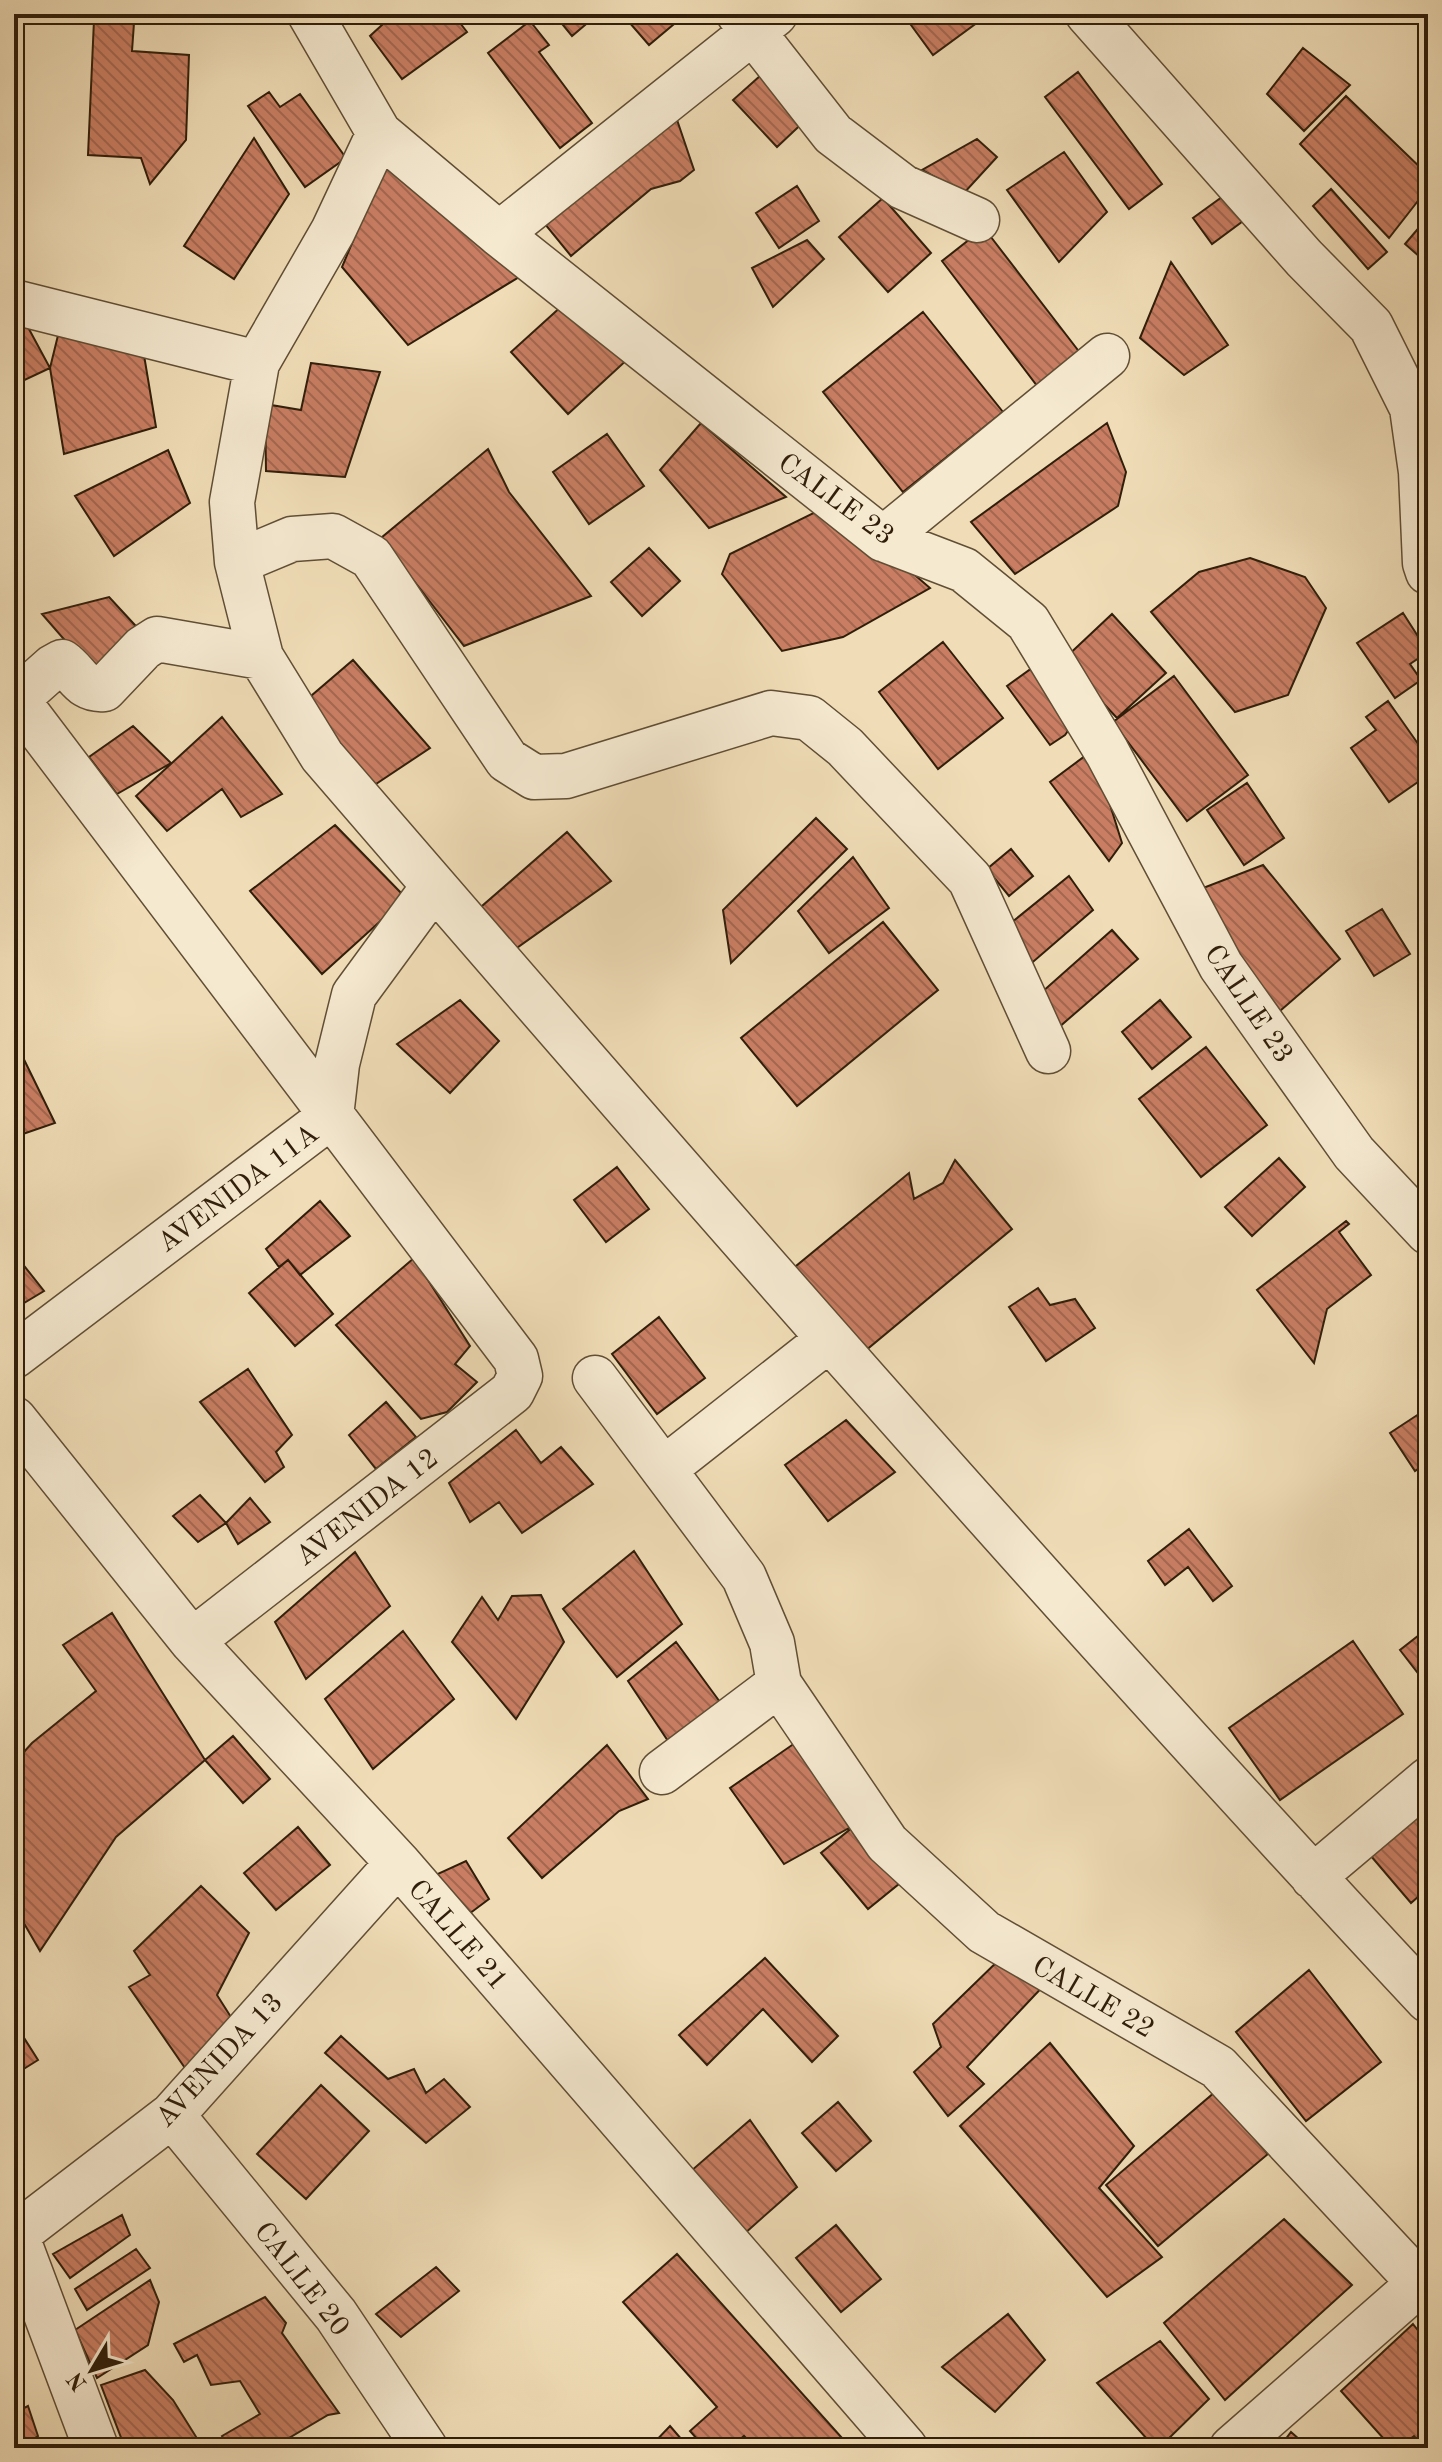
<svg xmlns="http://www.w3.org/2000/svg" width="1442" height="2462" font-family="'Old Standard TT',serif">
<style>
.building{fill:url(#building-back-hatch);stroke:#301e0a;stroke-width:2}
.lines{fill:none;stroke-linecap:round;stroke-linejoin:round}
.minor-casing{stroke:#604e35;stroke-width:47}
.minor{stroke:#f5e9d0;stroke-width:44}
.labels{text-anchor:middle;stroke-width:6;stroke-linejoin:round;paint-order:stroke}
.street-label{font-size:28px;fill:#301e0a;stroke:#f5e9d0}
</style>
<defs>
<pattern id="building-back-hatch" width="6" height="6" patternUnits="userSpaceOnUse" patternTransform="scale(2)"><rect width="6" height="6" fill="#c97e63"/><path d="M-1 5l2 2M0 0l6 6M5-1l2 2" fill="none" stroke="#a46750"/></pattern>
</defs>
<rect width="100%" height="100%" fill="#f0ddb7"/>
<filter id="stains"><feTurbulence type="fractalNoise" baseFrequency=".0025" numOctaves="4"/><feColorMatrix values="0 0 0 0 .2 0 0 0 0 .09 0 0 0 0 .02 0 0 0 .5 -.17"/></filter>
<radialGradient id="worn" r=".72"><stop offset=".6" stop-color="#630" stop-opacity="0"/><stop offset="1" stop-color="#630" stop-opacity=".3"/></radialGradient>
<!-- building -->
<path class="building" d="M 394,14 L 453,14 L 467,32 L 402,79 L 370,36 Z
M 554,14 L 598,14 L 572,36 Z
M 622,14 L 686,14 L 649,45 Z
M 903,14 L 989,14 L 933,55 Z
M 94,20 L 134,23 L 132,51 L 189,55 L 186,140 L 150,184 L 141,158 L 88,155 Z
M 530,21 L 549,45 L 539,52 L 592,123 L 560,148 L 488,53 Z
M 1303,48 L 1350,85 L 1304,131 L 1267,94 Z
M 769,68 L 811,115 L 777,147 L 733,100 Z
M 1078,72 L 1162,184 L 1129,209 L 1045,97 Z
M 269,92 L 280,107 L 300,94 L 346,158 L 305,187 L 248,106 Z
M 1346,96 L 1428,175 L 1428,188 L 1389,238 L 1300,144 Z
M 673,108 L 694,170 L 680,181 L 651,189 L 571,256 L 540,218 Z
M 254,138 L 289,194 L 234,279 L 184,246 Z
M 977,139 L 997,157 L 964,193 L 922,170 Z
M 1064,152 L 1107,212 L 1059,262 L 1007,190 Z
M 386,162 L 519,277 L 408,345 L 342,267 Z
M 797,186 L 819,221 L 779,248 L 756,213 Z
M 1233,189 L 1258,210 L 1212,244 L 1193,218 Z
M 1331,189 L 1387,252 L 1368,269 L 1313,206 Z
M 883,198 L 931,253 L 888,292 L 839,237 Z
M 1428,217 L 1428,264 L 1405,244 Z
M 984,228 L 1084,358 L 1041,391 L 942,261 Z
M 807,240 L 824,259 L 773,307 L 752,268 Z
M 1171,262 L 1228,345 L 1184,375 L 1140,338 Z
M 574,295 L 630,357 L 568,414 L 511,352 Z
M 923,312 L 1003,412 L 903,492 L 823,392 Z
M 23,318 L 50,368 L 14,385 L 14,322 Z
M 62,319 L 141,337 L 156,427 L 64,454 L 50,368 Z
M 311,363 L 380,372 L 345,477 L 266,471 L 265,404 L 301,410 Z
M 701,423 L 786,497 L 709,528 L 660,470 Z
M 1107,423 L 1126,472 L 1118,506 L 1015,574 L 971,522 Z
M 607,434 L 644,486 L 589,524 L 553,472 Z
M 488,449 L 509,492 L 591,596 L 464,646 L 381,538 Z
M 168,450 L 190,503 L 114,556 L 75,496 Z
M 832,504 L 930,588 L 843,637 L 782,651 L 722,574 L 730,554 Z
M 649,548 L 680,581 L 642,616 L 611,582 Z
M 1250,558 L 1305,577 L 1326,608 L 1288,695 L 1235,712 L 1151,612 L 1199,572 Z
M 109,597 L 145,636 L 95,675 L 42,614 Z
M 1403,613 L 1428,652 L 1410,664 L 1421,680 L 1395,698 L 1357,643 Z
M 1112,614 L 1166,673 L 1117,718 L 1063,660 Z
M 943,642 L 1003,718 L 938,769 L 879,692 Z
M 353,660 L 430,748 L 346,804 L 283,720 Z
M 1039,663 L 1078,717 L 1065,735 L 1050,745 L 1007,686 Z
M 1174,676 L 1248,775 L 1187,821 L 1113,722 Z
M 1388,701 L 1428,758 L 1428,775 L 1389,802 L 1351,748 L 1376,730 L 1366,717 Z
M 222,717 L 282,794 L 241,817 L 222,789 L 167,831 L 136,796 Z
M 133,726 L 171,763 L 117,794 L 89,757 Z
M 1093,750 L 1122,843 L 1109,861 L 1050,782 Z
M 1247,783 L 1284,838 L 1244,865 L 1207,810 Z
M 816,818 L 847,849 L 731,963 L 723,910 Z
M 335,825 L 406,898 L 322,974 L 250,891 Z
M 567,832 L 611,881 L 507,955 L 474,913 Z
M 1011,849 L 1033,876 L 1009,896 L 987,869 Z
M 853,857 L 889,908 L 829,953 L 798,911 Z
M 1263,865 L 1340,959 L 1273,1017 L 1203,888 Z
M 1069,876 L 1093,910 L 1005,986 L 1001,931 Z
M 1382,909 L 1410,954 L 1374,976 L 1346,931 Z
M 883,922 L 938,990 L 797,1106 L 741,1038 Z
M 1112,930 L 1138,959 L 1058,1028 L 1033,1000 Z
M 460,1000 L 499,1041 L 450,1093 L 397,1044 Z
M 1160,1000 L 1191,1037 L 1152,1069 L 1122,1032 Z
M 14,1039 L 55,1123 L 14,1137 Z
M 1206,1047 L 1267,1125 L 1201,1177 L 1139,1099 Z
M 1279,1158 L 1305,1187 L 1252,1236 L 1225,1207 Z
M 955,1160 L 1012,1229 L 859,1356 L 790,1271 L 909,1173 L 914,1199 L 943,1183 Z
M 617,1167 L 649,1209 L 606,1242 L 574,1200 Z
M 320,1201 L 350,1236 L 300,1275 L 288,1260 L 279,1267 L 266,1249 Z
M 1346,1221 L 1349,1224 L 1339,1232 L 1371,1275 L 1327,1309 L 1314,1363 L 1257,1290 Z
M 14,1253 L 44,1291 L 14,1309 Z
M 414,1258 L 470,1346 L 455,1364 L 477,1382 L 447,1412 L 421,1419 L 336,1325 Z
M 288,1260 L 333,1314 L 295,1346 L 249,1293 Z
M 1038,1288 L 1050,1305 L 1075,1299 L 1095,1328 L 1046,1361 L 1009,1307 Z
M 659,1317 L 705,1378 L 657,1414 L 612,1354 Z
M 248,1369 L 292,1435 L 276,1452 L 284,1467 L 265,1482 L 200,1402 Z
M 386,1402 L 416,1437 L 376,1469 L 349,1435 Z
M 1428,1408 L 1428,1462 L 1415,1471 L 1390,1433 Z
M 846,1420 L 895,1472 L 828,1521 L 785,1465 Z
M 516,1430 L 541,1463 L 561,1447 L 593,1484 L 522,1533 L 499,1502 L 470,1522 L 449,1483 Z
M 200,1495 L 226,1523 L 198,1542 L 173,1516 Z
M 250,1498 L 270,1522 L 238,1544 L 226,1523 Z
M 1189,1529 L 1232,1586 L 1213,1601 L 1188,1567 L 1165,1585 L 1148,1561 Z
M 634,1551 L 682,1624 L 617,1677 L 563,1609 Z
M 355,1552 L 390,1606 L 306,1679 L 275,1622 Z
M 541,1595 L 564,1642 L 516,1719 L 452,1642 L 482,1597 L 498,1620 L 512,1596 Z
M 112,1613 L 205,1760 L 116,1837 L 40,1951 L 14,1906 L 14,1763 L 32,1743 L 96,1691 L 63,1645 Z
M 1428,1628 L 1428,1684 L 1427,1685 L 1400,1650 Z
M 403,1631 L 454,1699 L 373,1769 L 325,1699 Z
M 1353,1641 L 1403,1714 L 1280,1800 L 1229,1728 Z
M 676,1642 L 720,1702 L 670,1744 L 628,1681 Z
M 233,1736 L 270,1779 L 243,1803 L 205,1760 Z
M 795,1743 L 858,1823 L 784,1864 L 730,1788 Z
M 607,1745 L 648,1799 L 619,1811 L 542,1878 L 508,1838 Z
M 1428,1794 L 1428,1888 L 1411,1903 L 1365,1849 Z
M 858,1823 L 905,1879 L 868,1909 L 821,1853 Z
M 298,1827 L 330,1865 L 276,1910 L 244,1873 Z
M 466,1861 L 489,1899 L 465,1917 L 431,1877 Z
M 201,1886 L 249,1933 L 217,1995 L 236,2025 L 185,2068 L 129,1987 L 150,1975 L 134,1951 Z
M 1004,1955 L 1049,1980 L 967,2067 L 984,2084 L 948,2116 L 914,2072 L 941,2047 L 933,2024 Z
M 765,1958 L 838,2036 L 812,2062 L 763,2009 L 707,2065 L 679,2035 Z
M 1309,1970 L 1381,2062 L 1306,2121 L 1236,2032 Z
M 14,2022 L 38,2060 L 14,2075 Z
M 341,2036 L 388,2079 L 414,2069 L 426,2093 L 444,2079 L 470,2107 L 426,2143 L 325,2053 Z
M 1050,2043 L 1134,2146 L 1099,2188 L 1162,2257 L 1107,2297 L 960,2126 Z
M 321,2085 L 369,2131 L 306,2199 L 257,2154 Z
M 1215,2092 L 1268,2154 L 1158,2246 L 1106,2185 Z
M 838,2102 L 871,2141 L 836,2171 L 802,2133 Z
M 750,2120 L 797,2187 L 744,2234 L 691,2171 Z
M 122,2215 L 130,2235 L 70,2278 L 53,2254 Z
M 1284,2219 L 1352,2285 L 1225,2400 L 1164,2323 Z
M 836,2225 L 881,2279 L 841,2312 L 796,2258 Z
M 136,2249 L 150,2268 L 87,2310 L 75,2289 Z
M 677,2254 L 851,2448 L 755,2448 L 744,2436 L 730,2448 L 705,2448 L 690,2431 L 717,2407 L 623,2302 Z
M 436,2267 L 459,2291 L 401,2337 L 376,2314 Z
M 150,2280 L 159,2302 L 148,2345 L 97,2378 L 75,2330 Z
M 265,2297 L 286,2323 L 282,2333 L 339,2413 L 328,2415 L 272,2448 L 229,2448 L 222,2436 L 260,2414 L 240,2381 L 211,2385 L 197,2355 L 184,2362 L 174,2344 Z
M 1008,2314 L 1045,2360 L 995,2412 L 942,2367 Z
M 1413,2324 L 1428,2343 L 1428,2448 L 1424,2448 L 1414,2436 L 1398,2448 L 1392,2448 L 1341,2391 Z
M 1160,2341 L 1209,2399 L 1159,2448 L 1155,2448 L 1097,2383 Z
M 145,2370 L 173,2400 L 203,2448 L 125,2448 L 101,2385 Z
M 28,2406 L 38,2436 L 21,2448 L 14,2448 L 14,2413 Z
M 670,2426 L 689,2448 L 649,2448 Z
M 1291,2432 L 1309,2448 L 1279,2448 Z"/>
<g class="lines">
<defs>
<path id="minor" d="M 310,14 L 379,133 L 499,234 L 883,539 L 964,570 L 1028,622 L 1107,752 L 1221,966 L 1354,1153 L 1428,1232
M 739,14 L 833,134 L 903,187 L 977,220
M 1088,14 L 1304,258 L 1371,326 L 1412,408 L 1421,472 L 1425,563 L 1428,572
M 379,133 L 333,231 L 257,363 L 232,502 L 237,562 L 261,657 L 322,756 C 684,1176 1049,1594 1428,2000
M 499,234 L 775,14
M 14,302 L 257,363
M 883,539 L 1107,356
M 237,562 L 292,539 L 333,536 L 371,557 L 507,760 L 534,777 L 566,776 L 771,713 L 809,718 L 845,747 L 970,879 L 1048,1051
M 14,696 L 516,1359 L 520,1376 L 512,1392 L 192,1641
M 17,699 L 53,667 L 62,662 C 78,673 81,691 104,689 L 143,648 L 157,639 L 261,657
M 14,1356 L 331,1116 L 337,1064 L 354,995 L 434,886
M 595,1378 L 744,1577 L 772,1643 L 779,1684 L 662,1772
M 14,1419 L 192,1641 L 398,1863 L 905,2448
M 664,1469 L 828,1340
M 779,1684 L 887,1843 L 984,1932 L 1218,2067 L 1428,2292
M 1313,1877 L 1428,1780
M 172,2115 L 336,2315 L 425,2448
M 14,2229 L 96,2448
M 17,2234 L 172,2115 L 398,1863
M 1232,2448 L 1428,2276"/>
</defs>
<!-- minor casing -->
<use href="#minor" class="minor-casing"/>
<!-- minor -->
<use href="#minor" class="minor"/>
</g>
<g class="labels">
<!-- street labels -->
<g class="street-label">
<text transform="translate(837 498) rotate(36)" y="10">CALLE 23</text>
<text transform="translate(1250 1003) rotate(56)" y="10">CALLE 23</text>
<text transform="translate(237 1187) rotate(-37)" y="10">AVENIDA 11A</text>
<text transform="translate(366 1506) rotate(-38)" y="10">AVENIDA 12</text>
<text transform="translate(459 1934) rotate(49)" y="10">CALLE 21</text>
<text transform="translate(1094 1996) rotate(30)" y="10">CALLE 22</text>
<text transform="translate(218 2059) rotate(-47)" y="10">AVENIDA 13</text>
<text transform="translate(303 2278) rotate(52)" y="10">CALLE 20</text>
</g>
</g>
<!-- margin -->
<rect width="1442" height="2462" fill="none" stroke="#f0ddb7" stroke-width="48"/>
<rect x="16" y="16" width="1410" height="2430" fill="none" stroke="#301e0a" stroke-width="4"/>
<rect x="24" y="24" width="1394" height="2414" fill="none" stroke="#301e0a" stroke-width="2"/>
<!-- north arrow -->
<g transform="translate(92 2370) rotate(232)" stroke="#f5e9d0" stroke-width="6" paint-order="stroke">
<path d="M0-6L14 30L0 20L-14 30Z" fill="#301e0a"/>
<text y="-12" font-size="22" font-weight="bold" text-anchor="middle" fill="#301e0a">N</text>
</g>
<rect width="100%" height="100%" filter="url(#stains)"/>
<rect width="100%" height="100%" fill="url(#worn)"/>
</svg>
